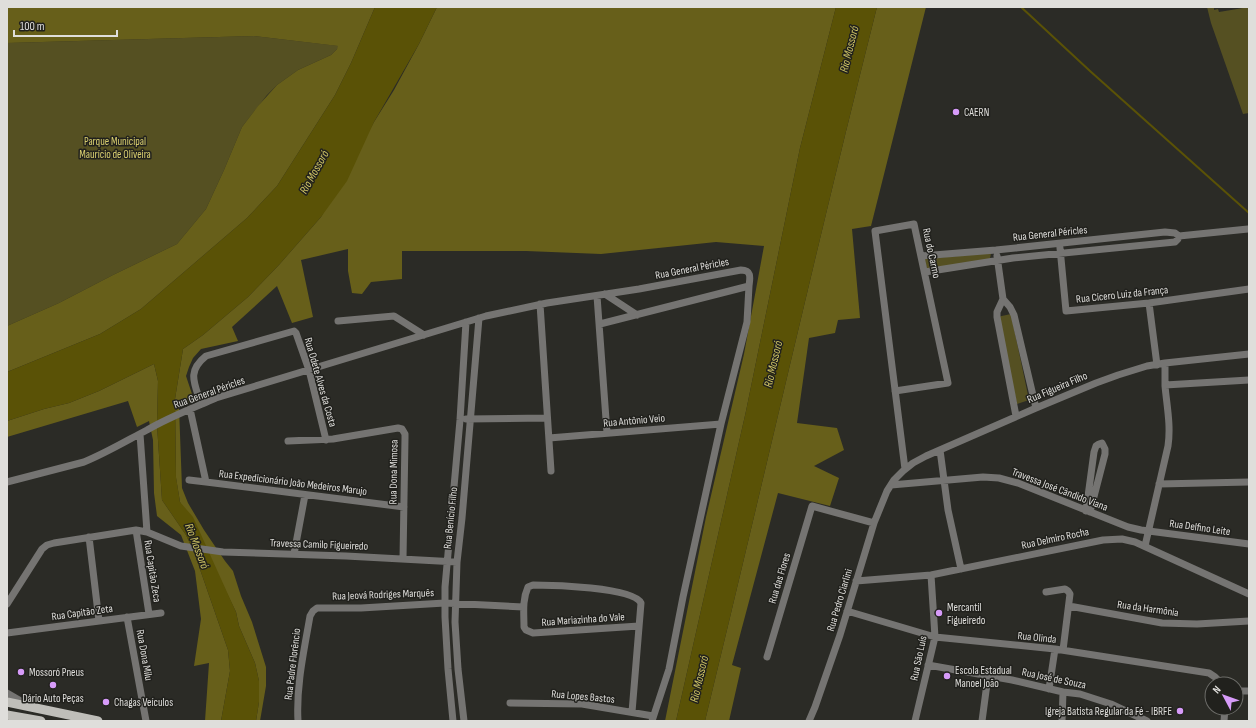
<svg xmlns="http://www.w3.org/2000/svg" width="1256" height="728" font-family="'Sofia Sans Condensed',sans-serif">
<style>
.green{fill:#555022}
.forest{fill:#675f1a}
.water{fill:#5a5206}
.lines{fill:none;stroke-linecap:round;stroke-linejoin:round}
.stream{stroke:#5a5206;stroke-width:2}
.minor{stroke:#757472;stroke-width:7}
.major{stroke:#bfbeb9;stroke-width:9}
.poi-dot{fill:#d79bf9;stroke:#21211d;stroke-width:1.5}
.labels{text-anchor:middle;stroke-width:3;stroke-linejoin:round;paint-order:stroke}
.poi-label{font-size:11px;fill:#dfdedb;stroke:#21211d;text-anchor:start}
.park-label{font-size:11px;fill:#dacf6f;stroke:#21211d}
.street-label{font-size:11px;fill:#dfdedb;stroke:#21211d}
.water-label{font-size:12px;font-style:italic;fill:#cec364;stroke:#21211d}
</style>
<rect width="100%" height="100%" fill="#2b2b26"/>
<!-- green -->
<path class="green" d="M 1207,7 L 1214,7 L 1214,10 L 1218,9 L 1219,12 L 1249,7 L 1249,113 L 1243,114 L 1211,23 Z
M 254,36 L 339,46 L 337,49 L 331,55 L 298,70 L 277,85 L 267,95 L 242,127 L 224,170 L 206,209 L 177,244 L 113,275 L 59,303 L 7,326 L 7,43 Z
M 991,253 L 990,259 L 927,269 L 924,259 Z
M 1011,314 L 1029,400 L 1017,404 L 997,317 Z"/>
<!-- forest -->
<path class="forest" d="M 7,7 L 375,7 L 351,63 L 335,95 L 277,186 L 247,218 L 141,309 L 100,334 L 7,372 L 7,326 L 59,303 L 113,275 L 177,244 L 206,209 L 224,170 L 242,127 L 258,106 L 277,85 L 298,70 L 331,55 L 337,49 L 338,46 L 254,36 L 7,43 Z
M 437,7 L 836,7 L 800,148 L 746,411 L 676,721 L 665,721 L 706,517 L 744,354 L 764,246 L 716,242 L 601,254 L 526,251 L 402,251 L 402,279 L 371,282 L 362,294 L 352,293 L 348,271 L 348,249 L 301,260 L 313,317 L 292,323 L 277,286 L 232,327 L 238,341 L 201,349 L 193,358 L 189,367 L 186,376 L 194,400 L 179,407 L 182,488 L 188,503 L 204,530 L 225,561 L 233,571 L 241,596 L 252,622 L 266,667 L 266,686 L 260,721 L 256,721 L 259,702 L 259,681 L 255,663 L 239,626 L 236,612 L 219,577 L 180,502 L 176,478 L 175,399 L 183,349 L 203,335 L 248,297 L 278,266 L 321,217 L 374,122 L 394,90 L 419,44 Z
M 877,7 L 926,7 L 871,226 L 852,229 L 860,318 L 838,320 L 835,333 L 809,338 L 797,423 L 837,428 L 844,450 L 814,466 L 839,478 L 830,506 L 778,493 L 732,665 L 741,668 L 729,721 L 705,721 C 763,483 817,244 877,7 Z
M 154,364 L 158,381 L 157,425 L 162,500 L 186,535 L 194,552 L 228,650 L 230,671 L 221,721 L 205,721 L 209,663 L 194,666 L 201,619 L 195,571 L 181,535 L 157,516 L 154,493 L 153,440 L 149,421 L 137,427 L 128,401 L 7,437 L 7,421 L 44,409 L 69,403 L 99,391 Z"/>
<!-- water -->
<path class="water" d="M 375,7 L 437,7 L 419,44 L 374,122 L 347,181 L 321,217 L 278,266 L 248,297 L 203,335 L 183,349 L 175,399 L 176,477 L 180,502 L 193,517 L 236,612 L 239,626 L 255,663 L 259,681 L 259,702 L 256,721 L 221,721 L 230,671 L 228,650 L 194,552 L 186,535 L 162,500 L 157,425 L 158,381 L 154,364 L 99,391 L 69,403 L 44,409 L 7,421 L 7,372 L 100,334 L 141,309 L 247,218 L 277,186 L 335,95 L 351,63 Z
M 836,7 L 877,7 C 817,244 763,483 705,721 L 676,721 L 746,411 L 800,148 Z"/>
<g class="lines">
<!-- stream -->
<path class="stream" d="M 1021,7 L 1090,71 L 1249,213"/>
<!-- minor -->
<path class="minor" d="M 1060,248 L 1066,311 L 1149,303 L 1249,289
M 921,256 L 996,250 L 1165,232 L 1175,233 L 1179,236 L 1248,229
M 997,256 L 1003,299 L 1010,307 L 1014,315 L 1036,408
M 925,272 L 1013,258 L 1175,242 L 1178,239 L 1179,236
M 605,294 L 637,315
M 597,296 L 607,433
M 1003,299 L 997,312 L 997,317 L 1016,416
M 1149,303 L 1157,365
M 540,304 L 551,471
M 338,321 L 394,316 L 424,335
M 1165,385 L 1249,380
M 895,391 L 948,383 L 914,224 L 875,231 L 905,469
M 201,404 C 195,384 186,372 206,356 L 294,331 L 296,333 L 309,370 L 326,440
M 190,409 L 206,482 L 404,507
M 466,419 L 547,418
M 140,434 L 147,532
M 549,438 L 721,424
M 288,441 L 333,439 L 398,428 L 402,429 L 405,434 L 405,438 L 403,559
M 940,450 L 948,510 L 961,569
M 189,480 L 206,482
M 7,482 L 84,462 C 106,453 126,441 147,430 C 169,417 193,408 216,398 L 486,316 L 547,303 L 639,289 L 741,270 C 752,270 750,278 749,286 L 600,324
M 1159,484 L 1249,482
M 891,485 L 983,477 L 999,478 L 1018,483 L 1128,527 L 1141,530 L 1249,544
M 1086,511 L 1094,452 L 1096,446 L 1099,444 L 1102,443 L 1105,449 L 1105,454 L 1090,512
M 136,530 L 149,614
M 89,537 L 99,621
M 1145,546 L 1168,446 C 1171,426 1167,407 1165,386 C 1165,378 1165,371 1165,363
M 294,554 L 305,495
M 856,581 L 931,575 L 1103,540 L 1122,539 L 1135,542 L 1249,594
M 1046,592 L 1065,589 L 1068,591 L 1070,594 L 1063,650
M 7,604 L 42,549 L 47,545 L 54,543 L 136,530 L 147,532 L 181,546 L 223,552 L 346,556 L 457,562
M 1069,606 L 1162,623 L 1197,624 L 1249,621
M 847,611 L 935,637 L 1055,649 L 1209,673 L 1215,677 L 1222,684
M 127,617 L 146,721
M 7,633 L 161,613
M 767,657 L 812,506 L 874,523
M 928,665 L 1012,680 L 1063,692 L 1080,694 L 1111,704 L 1147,721
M 1049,689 L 1055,649
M 1236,691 L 1249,691
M 7,693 L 26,704
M 510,703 L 582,704 L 653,716
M 632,712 L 641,603 C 633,587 551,585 533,585 L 528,587 C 522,600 524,614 524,627 L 526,630 L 533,633 L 639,626
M 298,721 C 296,686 304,651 310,616 L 313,611 L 317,608 L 361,608 L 445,603 L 523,607
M 453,721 L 448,669 L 445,617 L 445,587 L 460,420 L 466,322
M 464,721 L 458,669 L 455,622 L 457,562 L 462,518 L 479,318
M 652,721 L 669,669 L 683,597 L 721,424 L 747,322 L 749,286
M 809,721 L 815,707 L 840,635 L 874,523 L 887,491 L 894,480 L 903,471 L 913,463 L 926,456 L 1036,408 L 1096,383 L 1118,375 L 1147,366 L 1165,363 L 1249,354
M 915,721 L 935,637 L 931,575
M 982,721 L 988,676
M 1062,721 L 1063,692
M 1224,721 L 1225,708"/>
<!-- major -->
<path class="major" d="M 7,702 L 98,721
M 7,715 L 41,721"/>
</g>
<!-- markers -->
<g class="poi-dot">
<circle cx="956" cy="112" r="4"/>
<circle cx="939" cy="613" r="4"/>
<circle cx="21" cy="672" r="4"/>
<circle cx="947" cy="676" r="4"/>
<circle cx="53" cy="685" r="4"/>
<circle cx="106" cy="702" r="4"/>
<circle cx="1180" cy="711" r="4"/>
</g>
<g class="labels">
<!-- poi labels -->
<g class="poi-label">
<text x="964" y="116">CAERN</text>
<text x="947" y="611">Mercantil<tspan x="947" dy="13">Figueiredo</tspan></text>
<text x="955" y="674">Escola Estadual<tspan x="955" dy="13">Manoel João</tspan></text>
<text x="29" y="676">Mossoró Pneus</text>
<text x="53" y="702" text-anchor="middle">Dário Auto Peças</text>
<text x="114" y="706">Chagas Veículos</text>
<text x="1172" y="715" text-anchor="end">Igreja Batista Regular da Fé - IBRFE</text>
</g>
<!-- park labels -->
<g class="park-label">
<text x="115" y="145">Parque Municipal<tspan x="115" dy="13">Maurício de Oliveira</tspan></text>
</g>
<!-- street labels -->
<g class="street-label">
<text transform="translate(1050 233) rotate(-6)" y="4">Rua General Péricles</text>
<text transform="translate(932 253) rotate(78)" y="4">Rua do Carmo</text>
<text transform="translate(692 268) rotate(-11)" y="4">Rua General Péricles</text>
<text transform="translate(1122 294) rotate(-6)" y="4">Rua Cícero Luiz da França</text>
<text transform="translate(321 382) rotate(74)" y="4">Rua Odete Alves da Costa</text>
<text transform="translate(1057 387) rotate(-23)" y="4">Rua Figueira Filho</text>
<text transform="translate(209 392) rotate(-20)" y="4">Rua General Péricles</text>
<text transform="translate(634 420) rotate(-5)" y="4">Rua Antônio Veio</text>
<text transform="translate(393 472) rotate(-89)" y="4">Rua Dona Mimosa</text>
<text transform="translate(293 482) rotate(7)" y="4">Rua Expedicionário João Medeiros Marujo</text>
<text transform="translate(1060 489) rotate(21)" y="4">Travessa José Cândido Viana</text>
<text transform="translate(450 518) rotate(-84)" y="4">Rua Benício Filho</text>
<text transform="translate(1200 527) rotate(8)" y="4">Rua Delfino Leite</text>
<text transform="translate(1055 538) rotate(-12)" y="4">Rua Delmiro Rocha</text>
<text transform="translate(319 544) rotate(2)" y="4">Travessa Camilo Figueiredo</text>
<text transform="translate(153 571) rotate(81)" y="4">Rua Capitão Zeca</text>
<text transform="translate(779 578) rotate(-73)" y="4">Rua das Flores</text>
<text transform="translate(383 594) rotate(-2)" y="4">Rua Jeová Rodriges Marquês</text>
<text transform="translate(839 600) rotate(-73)" y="4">Rua Pedro Ciarlini</text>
<text transform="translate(1148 608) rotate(8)" y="4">Rua da Harmônia</text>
<text transform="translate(82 612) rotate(-8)" y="4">Rua Capitão Zeta</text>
<text transform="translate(583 619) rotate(-4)" y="4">Rua Mariazinha do Vale</text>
<text transform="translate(1037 637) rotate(6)" y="4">Rua Olinda</text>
<text transform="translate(145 655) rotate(80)" y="4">Rua Dona Milu</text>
<text transform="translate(918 658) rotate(-78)" y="4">Rua São Luís</text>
<text transform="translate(292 664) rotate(-83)" y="4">Rua Padre Florêncio</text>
<text transform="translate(1054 678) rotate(12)" y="4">Rua José de Souza</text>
<text transform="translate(583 696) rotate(5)" y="4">Rua Lopes Bastos</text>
</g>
<!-- water labels -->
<g class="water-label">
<text transform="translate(849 49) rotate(-76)" y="4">Rio Mossoró</text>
<text transform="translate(314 172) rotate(-61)" y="4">Rio Mossoró</text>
<text transform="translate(773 364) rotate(-77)" y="4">Rio Mossoró</text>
<text transform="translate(197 546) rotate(69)" y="4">Rio Mossoró</text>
<text transform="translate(699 679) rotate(-77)" y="4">Rio Mossoró</text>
</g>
</g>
<!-- border -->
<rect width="1256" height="728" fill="none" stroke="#dfdedb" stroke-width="16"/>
<!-- north arrow -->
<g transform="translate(1224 696) rotate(311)"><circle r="19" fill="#21211d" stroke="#6d6d69"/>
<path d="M0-3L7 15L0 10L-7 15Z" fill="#d79bf9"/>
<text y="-6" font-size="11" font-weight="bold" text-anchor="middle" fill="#dfdedb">N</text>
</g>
<!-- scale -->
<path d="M14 30v6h103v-6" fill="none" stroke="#dfdedb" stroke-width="2"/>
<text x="20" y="30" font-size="12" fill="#dfdedb" stroke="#21211d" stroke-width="3" paint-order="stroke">100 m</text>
</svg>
